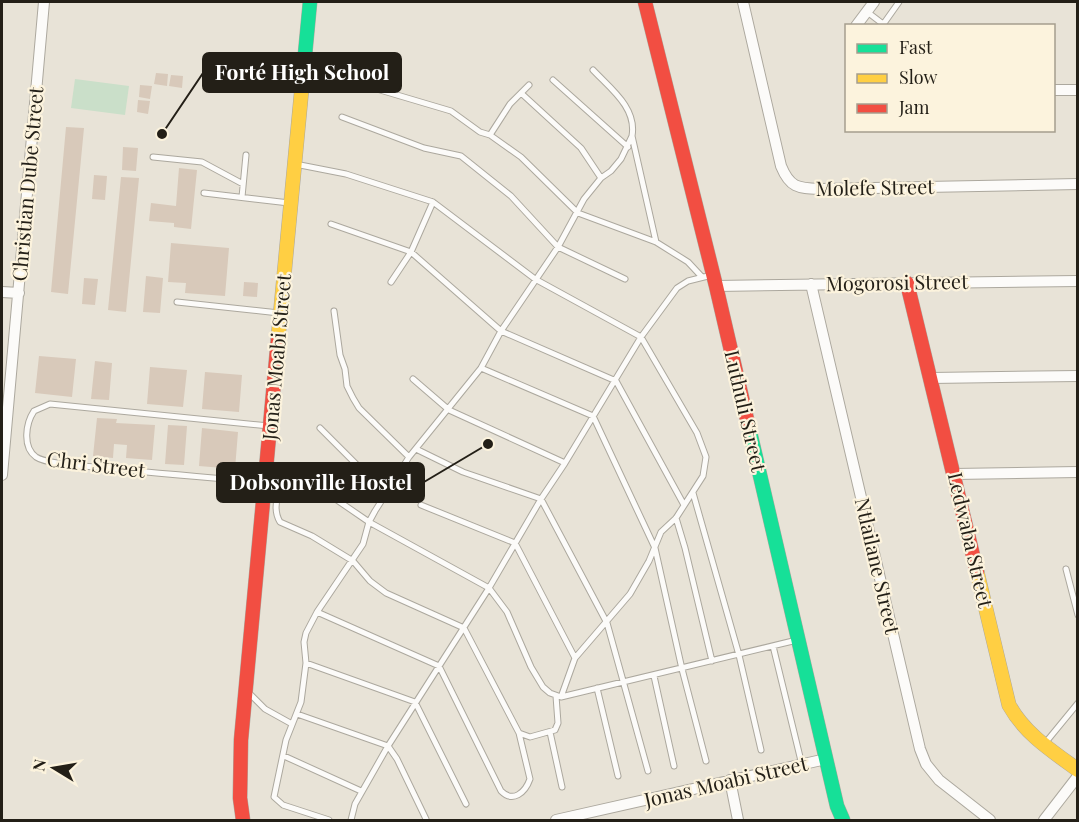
<svg xmlns="http://www.w3.org/2000/svg" width="1079" height="822" font-family="'Playfair Display',serif">
<style>
.garden{fill:#cadfc9}
.building{fill:#d8c9ba}
.lines{fill:none;stroke-linecap:round;stroke-linejoin:round}
.lane-casing{stroke:#aca89e;stroke-width:7}
.street-casing{stroke:#aca89e;stroke-width:12}
.fast-casing{stroke:#aca89e;stroke-width:15}
.slow-casing{stroke:#aca89e;stroke-width:15}
.jam-casing{stroke:#aca89e;stroke-width:15}
.lane{stroke:#fcfbf9;stroke-width:5}
.street{stroke:#fcfbf9;stroke-width:10}
.fast{stroke:#16e098;stroke-width:14}
.slow{stroke:#ffcf43;stroke-width:14}
.jam{stroke:#f24e42;stroke-width:14}
.labels{text-anchor:middle;stroke-width:4.5;stroke-linejoin:round;paint-order:stroke}
.street-label{font-size:20px;fill:#231f17;stroke:#fcf3dd}
.leader{fill:none;stroke:#231f17;stroke-width:2}
.callout-dot{fill:#231f17;stroke:#fcf3dd;stroke-width:2}
.callout{fill:#231f17;stroke:#231f17;stroke-width:2}
.callout-label{font-size:21px;text-anchor:middle;font-weight:bold;fill:#fff}
</style>
<rect width="100%" height="100%" fill="#e8e3d7"/>
<!-- garden -->
<path class="garden" d="M 75,79 L 129,86 L 125,115 L 71,108 Z"/>
<!-- building -->
<path class="building" d="M 156,73 L 168,74 L 167,86 L 154,84 Z
M 171,75 L 183,76 L 182,88 L 169,86 Z
M 140,85 L 152,86 L 150,99 L 139,97 Z
M 138,100 L 150,101 L 148,114 L 137,112 Z
M 66,127 L 84,128 L 68,294 L 51,292 Z
M 123,147 L 138,148 L 136,171 L 122,170 Z
M 179,168 L 197,170 L 191,229 L 174,227 L 174,223 L 149,221 L 151,203 L 176,206 Z
M 94,175 L 107,176 L 105,200 L 92,199 Z
M 121,177 L 139,178 L 126,312 L 108,310 Z
M 171,243 L 229,248 L 225,296 L 185,293 L 186,283 L 168,282 Z
M 146,276 L 163,278 L 160,313 L 143,312 Z
M 84,278 L 98,279 L 95,305 L 82,304 Z
M 244,282 L 258,283 L 257,297 L 243,296 Z
M 39,356 L 76,359 L 72,397 L 35,393 Z
M 95,361 L 112,363 L 109,400 L 91,399 Z
M 150,367 L 187,370 L 183,407 L 147,404 Z
M 205,372 L 242,375 L 239,412 L 202,409 Z
M 97,418 L 117,419 L 116,423 L 155,425 L 152,460 L 126,458 L 127,445 L 114,444 L 113,458 L 93,456 Z
M 168,425 L 187,426 L 184,465 L 165,464 Z
M 202,428 L 238,432 L 235,469 L 199,466 Z"/>
<g class="lines">
<defs>
<path id="lane" d="M 866,11 L 883,24
M 882,26 L 899,2
M 593,70 C 611,89 637,108 632,136 L 656,242
M 553,80 L 628,147
M 370,87 L 451,111 L 480,132 L 490,135 L 521,157 L 578,213 L 656,242 L 688,262 L 702,277
M 521,93 L 581,148 L 601,178
M 342,117 L 424,148 L 461,156 L 511,196 L 558,247 L 625,279
M 490,135 L 510,104 L 529,85
M 153,157 L 202,162 L 243,184
M 295,164 L 346,174 L 433,202 L 535,279 L 641,337 L 697,433 L 706,457 L 703,476 L 676,518 L 661,532 L 649,561 L 630,594 L 575,658 L 561,697
M 204,193 L 289,203
M 242,197 L 246,155
M 331,224 L 411,252 L 501,331 L 616,381 L 684,505
M 391,282 L 411,252 L 433,202
M 177,302 L 279,313
M 334,311 L 340,355 L 345,369 L 347,386 L 353,398 L 359,408 L 409,457
M 481,368 L 593,416 L 655,548 L 682,669 L 706,761
M 413,379 L 449,410 L 565,463
M 320,428 L 385,493
M 416,449 L 463,472 L 541,499 L 607,623 L 648,771
M 265,482 C 211,478 158,473 104,468 C 89,466 48,465 36,457 C 22,447 26,423 34,411 L 50,404 L 269,426
M 693,493 L 739,655 L 761,750
M 421,505 L 515,543 L 575,658
M 676,518 L 685,548 L 712,661
M 1066,569 L 1078,615
M 317,612 L 439,666 L 501,791 C 513,803 525,793 530,779 L 519,733
M 773,646 L 802,765
M 306,663 L 415,702 L 466,804
M 654,676 L 674,766
M 597,688 L 618,776
M 248,692 L 265,709 L 292,724
M 556,696 L 558,723 L 555,730 L 530,737 L 519,733 L 464,628 L 386,593 L 370,581 L 353,561 L 312,536 L 280,522 C 271,507 279,486 290,473 L 299,474 L 369,522 L 489,588 L 507,612 L 531,667 L 543,687 L 550,693 L 561,697 L 797,640
M 297,714 L 388,746 L 397,759 L 426,819
M 550,732 L 562,787
M 1046,742 L 1078,703
M 284,756 L 361,791
M 329,820 L 283,805 L 274,797 L 286,740 L 301,702 L 306,663 L 304,642 L 306,633 L 317,612 L 363,544 L 369,522 L 375,511 L 409,457 L 481,368 L 501,331 L 558,247 L 584,199 L 601,178 L 611,171 L 621,159 L 632,136
M 351,820 L 355,804 L 388,746 L 489,588 L 541,499 L 565,463 L 641,337 L 677,288 L 688,281 L 712,275"/>
<path id="street" d="M 743,2 L 781,166 C 790,188 798,188 820,189 L 1078,184
M 856,26 L 874,2
M 1054,90 L 1078,90
M 811,284 L 920,749 L 926,764 L 939,780 L 990,820
M 716,286 L 1078,281
M 2,292 L 19,293
M 931,378 L 1078,376
M 954,474 L 1078,472
M 2,475 L 44,2
M 730,780 L 738,820
M 556,820 L 826,759
M 1044,820 L 1078,776"/>
<path id="fast" d="M 302,86 L 310,2
M 749,428 L 837,806 L 843,820"/>
<path id="slow" d="M 278,339 L 302,86
M 977,572 L 1009,705 C 1025,734 1052,751 1078,770"/>
<path id="jam" d="M 645,2 L 716,286 L 749,428
M 907,283 L 977,572
M 243,820 L 240,798 L 241,740 L 278,339"/>
</defs>
<!-- lane casing -->
<use href="#lane" class="lane-casing"/>
<!-- street casing -->
<use href="#street" class="street-casing"/>
<!-- fast casing -->
<use href="#fast" class="fast-casing"/>
<!-- slow casing -->
<use href="#slow" class="slow-casing"/>
<!-- jam casing -->
<use href="#jam" class="jam-casing"/>
<!-- lane -->
<use href="#lane" class="lane"/>
<!-- street -->
<use href="#street" class="street"/>
<!-- fast -->
<use href="#fast" class="fast"/>
<!-- slow -->
<use href="#slow" class="slow"/>
<!-- jam -->
<use href="#jam" class="jam"/>
</g>
<g class="labels">
<!-- street labels -->
<g class="street-label">
<text transform="translate(28 184) rotate(-85)" y="7">Christian Dube Street</text>
<text transform="translate(875 188) rotate(-1)" y="7">Molefe Street</text>
<text transform="translate(897 283) rotate(-1)" y="7">Mogorosi Street</text>
<text transform="translate(277 357) rotate(-85)" y="7">Jonas Moabi Street</text>
<text transform="translate(745 411) rotate(77)" y="7">Luthuli Street</text>
<text transform="translate(96 465) rotate(7)" y="7">Chri Street</text>
<text transform="translate(970 540) rotate(77)" y="7">Ledwaba Street</text>
<text transform="translate(877 566) rotate(77)" y="7">Ntlailane Street</text>
<text transform="translate(726 782) rotate(-13)" y="7">Jonas Moabi Street</text>
</g>
</g>
<!-- callouts -->
<path class="leader" d="M162 134L203 73M488 444L424 482"/>
<g class="callout-dot">
<circle cx="162" cy="134" r="6"/>
<circle cx="488" cy="444" r="6"/>
</g>
<g class="callout">
<rect x="203" y="53" width="198" height="39" rx="6"/>
<rect x="217" y="463" width="207" height="39" rx="6"/>
</g>
<g class="callout-label">
<text x="302" y="80">Forté High School</text>
<text x="321" y="490">Dobsonville Hostel</text>
</g>
<!-- border -->
<rect width="1079" height="822" fill="none" stroke="#231f17" stroke-width="6"/>
<!-- legend -->
<rect x="845" y="24" width="210" height="108" fill="#fcf3dd" stroke="#a59e8e" stroke-width="1.5"/>
<rect x="857" y="44" width="30" height="9" fill="#16e098" stroke="#a59e8e" stroke-width="1.5"/>
<text x="899" y="54" font-size="18" fill="#231f17">Fast</text>
<rect x="857" y="74" width="30" height="9" fill="#ffcf43" stroke="#a59e8e" stroke-width="1.5"/>
<text x="899" y="84" font-size="18" fill="#231f17">Slow</text>
<rect x="857" y="104" width="30" height="9" fill="#f24e42" stroke="#a59e8e" stroke-width="1.5"/>
<text x="899" y="114" font-size="18" fill="#231f17">Jam</text>
<!-- north arrow -->
<g transform="translate(54 768) rotate(281)" stroke="#fcf3dd" stroke-width="4.5" paint-order="stroke">
<path d="M0-4.5L10 22L0 15L-10 22Z" fill="#231f17"/>
<text y="-9" font-size="16" font-weight="bold" text-anchor="middle" fill="#231f17">N</text>
</g>
</svg>
